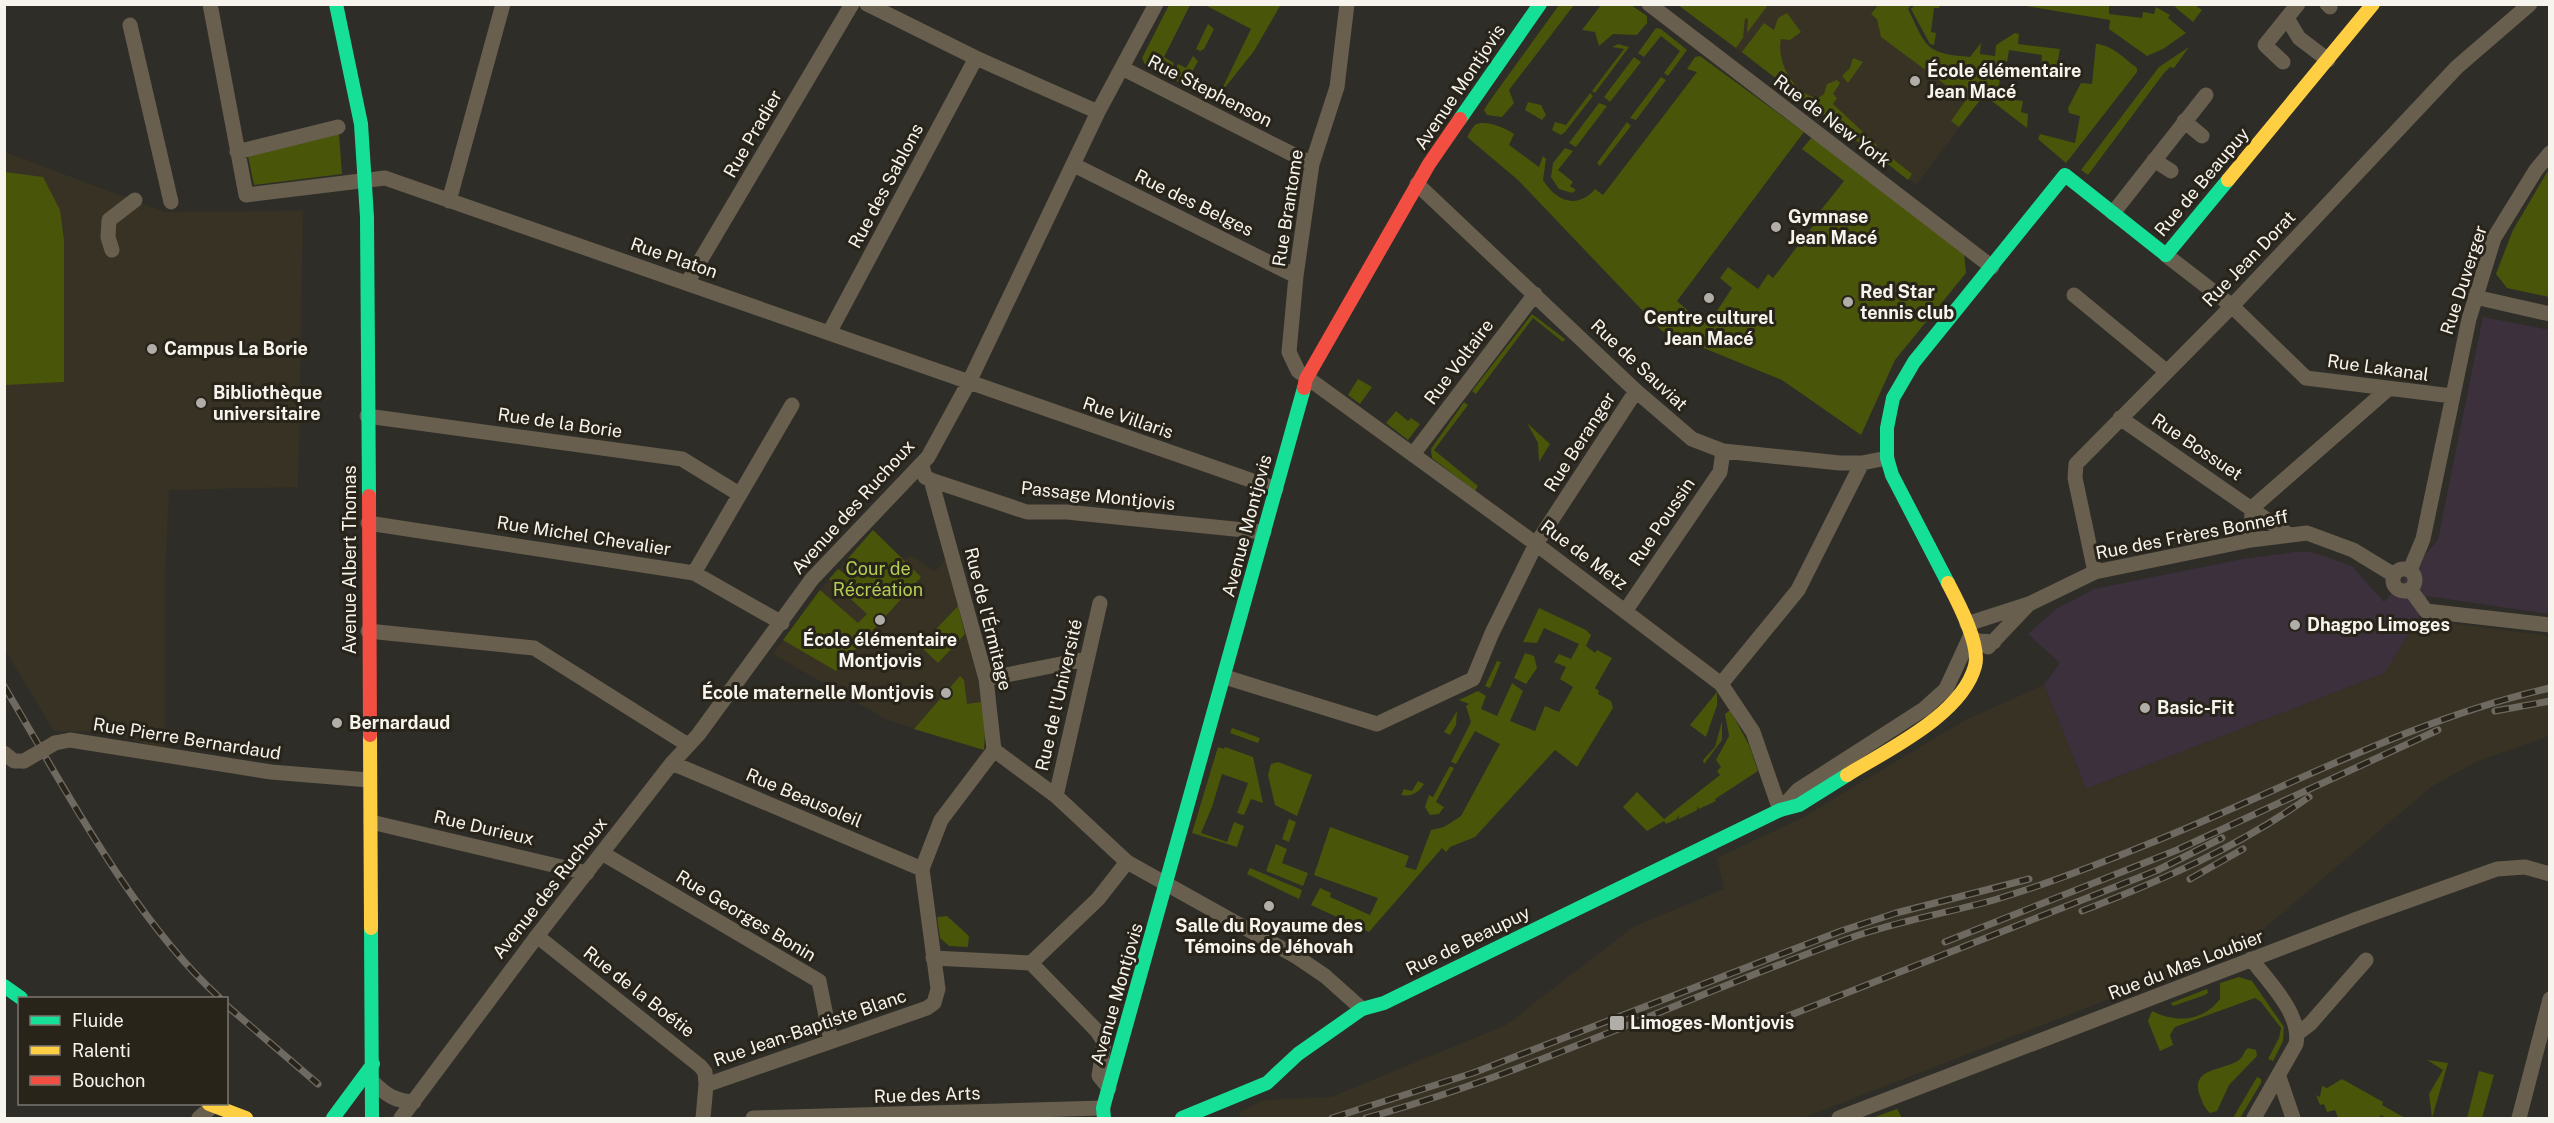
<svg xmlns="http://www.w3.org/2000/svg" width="2554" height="1123" font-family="'Public Sans',sans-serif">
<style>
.commercial{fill:#3c303c}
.built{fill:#383224}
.green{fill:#495509}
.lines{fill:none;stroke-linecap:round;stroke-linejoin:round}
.street{stroke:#685f4e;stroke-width:15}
.fast{stroke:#16e098;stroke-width:14}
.slow{stroke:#ffcf43;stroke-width:14}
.jam{stroke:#f24e42;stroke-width:14}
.rail-casing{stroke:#6f6a61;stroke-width:7}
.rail{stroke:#28241a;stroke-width:4.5;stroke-dasharray:14;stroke-linecap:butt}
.street-bridge{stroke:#685f4e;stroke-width:15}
.poi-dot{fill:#b1aea9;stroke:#28241a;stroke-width:2}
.labels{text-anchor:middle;stroke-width:6;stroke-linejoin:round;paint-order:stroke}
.poi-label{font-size:18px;font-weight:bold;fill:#f7f4ee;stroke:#28241a;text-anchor:start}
.street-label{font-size:18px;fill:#f7f4ee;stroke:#28241a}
.park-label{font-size:18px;fill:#b5cd54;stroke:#28241a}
</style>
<rect width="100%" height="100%" fill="#2e2d28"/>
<!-- commercial -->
<path class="commercial" d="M 2483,317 L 2549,330 L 2549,614 L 2427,596 L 2418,619 L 2385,673 L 2086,789 L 2044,685 L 2060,663 L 2028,634 L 2056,609 L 2094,589 L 2243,559 L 2295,552 L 2312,552 L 2352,566 L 2384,602 L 2438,540 Z"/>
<!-- built -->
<path class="built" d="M 1678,5 L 1906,5 L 1924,43 L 1984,95 L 1916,185 Z
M 5,152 L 164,212 L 303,211 L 298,487 L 169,490 L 165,579 L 165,750 L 106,732 L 54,731 L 5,650 Z
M 873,530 L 904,560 L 911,555 L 935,572 L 945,559 L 978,677 L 985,731 L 984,750 L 887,720 L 773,654 L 820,590 Z
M 2418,619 L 2549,636 L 2549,736 L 2478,761 L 2431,787 L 2261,931 L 2184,970 L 1803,1118 L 1241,1118 L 1239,1112 L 1264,1100 L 1331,1097 L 1506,1025 L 1633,927 L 1724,889 L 1717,858 L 1802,818 L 1965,720 L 2044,685 L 2086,789 L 2385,673 Z"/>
<!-- green -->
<path class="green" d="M 1276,4 L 1280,6 L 1254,51 L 1219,95 L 1251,29 L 1205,5 Z
M 1879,4 L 1911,5 L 1908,9 C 1927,48 1925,53 1970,57 L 1981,43 L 1980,54 L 1995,56 L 1996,45 L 2015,33 L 2019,34 L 2018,44 L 2060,49 L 2056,70 L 2064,72 L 2064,76 L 2046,73 L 2045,67 L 2041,67 L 2042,55 L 2009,50 L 2007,62 L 2003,61 C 2000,70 2000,77 1999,86 L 2003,87 L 2002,98 L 2023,101 L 2021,112 L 2028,114 L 2027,128 L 1984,95 L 1959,127 L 1951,121 L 1966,100 L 1881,37 L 1877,19 L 1871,14 Z
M 1169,5 L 1190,5 L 1164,57 L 1174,63 L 1168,78 L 1146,67 L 1142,58 Z
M 1559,5 L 1574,5 L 1509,90 L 1514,103 L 1502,117 L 1487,115 L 1484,110 L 1489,102 Z
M 1601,5 L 1631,5 L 1647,16 L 1647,23 L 1637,35 L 1613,34 L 1599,46 L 1595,32 L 1582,30 Z
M 1678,5 L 1768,5 L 1747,33 L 1748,19 L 1745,18 L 1743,38 L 1736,48 Z
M 1915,5 L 1940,5 L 1939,8 L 1934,8 L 1931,32 L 1936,33 L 1934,45 L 1930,44 L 1911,9 Z
M 2020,5 L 2109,5 L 2109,14 L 2142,18 L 2143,12 L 2154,14 L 2156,7 L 2170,15 L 2168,18 L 2186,33 L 2163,49 L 2147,56 L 2109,29 L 2110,20 Z
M 2177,5 L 2195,5 L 2202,10 L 2193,22 L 2175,7 Z
M 1787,13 L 1801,32 L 1790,40 L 1781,39 C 1776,61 1794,95 1818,98 L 1824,94 L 1827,84 L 1837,80 L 1840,83 L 1833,94 L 1837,98 L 1833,104 L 1877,145 L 1875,151 L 1871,152 L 1742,52 L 1764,23 L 1774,30 L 1778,18 Z
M 1208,24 L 1214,29 L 1204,49 L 1200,51 L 1196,49 Z
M 1656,28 L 1661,29 L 1687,50 L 1668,76 L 1664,73 L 1680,51 L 1661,36 L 1644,57 L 1638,53 Z
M 1618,44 L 1629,47 L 1595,93 L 1592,91 L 1624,49 L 1612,47 Z
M 2096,44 C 2112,45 2124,58 2137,68 L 2137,72 L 2066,163 L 2038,139 L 2040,134 L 2075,143 L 2080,116 L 2069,113 L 2068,108 L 2081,83 L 2092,84 Z
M 2189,47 L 2174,68 L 2170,67 L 2164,73 L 2088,175 L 2081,170 L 2159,67 Z
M 1193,56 L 1198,61 L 1188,80 L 1210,90 L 1195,91 L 1171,78 L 1178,64 L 1186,68 Z
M 1700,56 L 1804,132 L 1677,301 L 1694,316 L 1696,314 L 1709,323 L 1732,288 L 1720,278 L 1728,267 L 1758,289 L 1768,274 L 1773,278 L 1820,217 L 1817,215 L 1844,181 L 1802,149 L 1812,137 L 1964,253 L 1966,273 L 1895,360 L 1861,435 L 1782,380 L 1662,331 L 1518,180 L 1467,137 C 1469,134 1472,128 1475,125 C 1484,119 1506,128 1514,134 L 1509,145 L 1539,167 L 1543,156 L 1546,159 L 1543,180 C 1556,201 1577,210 1595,189 L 1603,195 L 1697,72 L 1687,69 L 1695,57 Z
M 1634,57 L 1641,62 L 1610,102 L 1604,97 Z
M 1853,58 L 1863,62 L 1848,83 L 1842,76 L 1850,68 Z
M 1661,77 L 1666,80 L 1636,120 L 1630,118 Z
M 1590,93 L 1593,96 L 1565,132 L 1561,135 L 1552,130 L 1555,122 L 1566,125 Z
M 1528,102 L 1541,105 L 1546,115 L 1542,120 L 1525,110 Z
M 1599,103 L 1607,106 L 1576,147 L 1569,143 Z
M 1627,122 L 1631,126 L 1600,166 L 1597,163 Z
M 339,134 L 342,174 L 254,185 L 248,156 Z
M 1565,148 L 1573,151 L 1558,170 L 1573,182 L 1570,186 L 1576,190 L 1572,193 L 1559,189 L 1551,177 L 1553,163 Z
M 1888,155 L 1912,174 L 1908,180 L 1884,161 Z
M 2549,169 L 2549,297 L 2507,288 L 2496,274 L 2513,230 Z
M 5,172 L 43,177 L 60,210 L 64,240 L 64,382 L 5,385 Z
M 1532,314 L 1565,339 L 1563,342 L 1533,318 L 1476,394 L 1472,391 Z
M 1358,379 L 1372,387 L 1360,404 L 1348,395 Z
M 1464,402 L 1468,405 L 1434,450 L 1478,486 L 1475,491 L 1432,458 L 1431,449 Z
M 1396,411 L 1408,421 L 1411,418 L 1420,424 L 1408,440 L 1386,423 Z
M 1527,423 L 1550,444 L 1539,462 L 1538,443 Z
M 873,530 L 921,577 L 836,671 L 783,640 L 820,590 L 858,623 L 867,614 L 829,579 L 838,569 L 845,574 L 849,569 L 843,564 Z
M 958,606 L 965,634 L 938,663 L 920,646 Z
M 1539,608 L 1586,630 L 1591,635 L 1586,646 L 1595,653 L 1597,650 L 1612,658 L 1595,688 L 1599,691 L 1598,694 L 1611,701 L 1613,708 L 1577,767 L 1555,750 L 1475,837 L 1450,847 L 1446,852 L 1442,848 L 1369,932 L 1311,905 L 1320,888 L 1331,893 L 1330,897 L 1370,915 L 1378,898 L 1314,875 L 1330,827 L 1409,856 L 1405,867 L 1416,870 L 1431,830 L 1444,827 L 1461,816 L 1500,744 L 1475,731 L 1456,764 L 1451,762 L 1471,722 L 1466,706 L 1469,704 L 1459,700 L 1478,691 L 1486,696 L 1481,709 L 1497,716 L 1512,683 L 1523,691 L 1510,721 L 1535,731 L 1545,706 L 1559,712 L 1573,687 L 1560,679 L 1566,667 L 1554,662 L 1559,654 L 1571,659 L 1579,644 L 1544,628 L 1537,643 L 1523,642 Z
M 1525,653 L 1534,656 L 1537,668 L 1526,684 L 1514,678 Z
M 1497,661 L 1501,662 L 1490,688 L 1485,686 Z
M 960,676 L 964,680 L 967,704 L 981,702 L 985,731 L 984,750 L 914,729 Z
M 1717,692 L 1717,705 L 1706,737 L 1690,725 Z
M 1730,710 L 1749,745 L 1758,771 L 1715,799 L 1716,801 L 1699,809 L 1697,806 L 1697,810 L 1679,819 L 1678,815 L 1677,819 L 1666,824 L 1664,821 L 1647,831 L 1623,807 L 1637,792 L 1664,819 L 1720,775 L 1717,771 L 1721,767 L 1716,760 L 1729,736 L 1725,714 Z
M 1457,711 L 1456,725 L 1450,735 L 1444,732 Z
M 1722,721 L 1722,740 L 1704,764 L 1703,760 L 1715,747 Z
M 1232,728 L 1260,738 L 1258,743 L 1230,733 Z
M 1218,747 L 1224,749 L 1225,747 L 1253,757 L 1263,803 L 1251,799 L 1244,815 L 1237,813 L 1248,783 L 1222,774 L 1212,807 L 1201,833 L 1227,842 L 1234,822 L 1244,826 L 1237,847 L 1192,833 Z
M 1278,762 L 1312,775 L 1297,816 L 1275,805 L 1268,775 L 1271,764 Z
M 1450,766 L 1454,768 L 1436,802 L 1444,807 L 1439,814 L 1430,815 L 1425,807 L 1429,795 L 1433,797 Z
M 1418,781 L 1424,784 C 1418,793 1412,797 1401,795 L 1404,789 L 1412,791 Z
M 1289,819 L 1296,822 L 1289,842 L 1282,839 Z
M 1276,844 L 1287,849 L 1282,863 L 1308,873 L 1303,886 L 1266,871 Z
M 1250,868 L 1302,890 L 1299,899 L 1247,874 Z
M 947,916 L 969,936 L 968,947 L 949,946 L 940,938 L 937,917 Z
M 2239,977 L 2252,981 L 2284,1027 L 2283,1041 L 2273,1061 L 2268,1059 L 2279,1038 L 2281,1028 L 2261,1002 L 2255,998 L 2175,1027 L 2170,1035 L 2173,1045 L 2160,1051 L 2148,1021 L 2152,1011 C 2176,1023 2202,1022 2220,999 L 2220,983 Z
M 2207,989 L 2208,993 L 2205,995 L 2173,1006 L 2171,1003 Z
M 2248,1048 L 2256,1050 L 2257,1056 L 2229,1085 L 2217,1111 L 2210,1113 C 2204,1108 2203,1103 2200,1096 C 2189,1067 2224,1071 2239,1060 C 2243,1057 2244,1051 2248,1048 Z
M 2427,1060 L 2448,1063 L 2432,1118 L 2429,1094 L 2443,1070 Z
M 2479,1071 L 2494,1075 L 2482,1118 L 2467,1118 Z
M 2257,1077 L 2261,1079 L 2261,1083 L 2240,1118 L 2233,1118 Z
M 2342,1079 L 2383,1102 L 2382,1105 L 2405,1118 L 2386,1118 L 2381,1115 L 2379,1118 L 2338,1118 L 2335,1110 L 2327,1112 L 2324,1104 L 2320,1105 L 2316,1095 L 2320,1097 L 2322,1086 L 2327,1088 Z
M 1897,1109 L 1902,1118 L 1872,1118 Z"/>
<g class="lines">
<!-- street -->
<path class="street" d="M 210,4 L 246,195 L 385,178 L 1276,489
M 867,4 L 976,58 L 1098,112
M 1347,4 L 1337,87 L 1312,164 L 1296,276 L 1289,352 L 1298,371 L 1536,544 L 1721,684 L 1753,732 L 1780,810
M 1649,4 L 1992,267
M 2327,4 L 2330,7
M 2287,18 L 2299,38 L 2328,60
M 130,25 L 171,202
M 2283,62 L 2265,45 L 2298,4
M 1122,68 L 1312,164
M 2184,121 L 2202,136
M 237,152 L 338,127
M 2154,160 L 2171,171
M 1074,165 L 1296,276
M 1417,184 L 1636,391 L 1692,439 L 1723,451 L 1840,463 L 1862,463 L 1887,458
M 449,201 L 503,4
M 2113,213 L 2206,95
M 112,250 L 108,237 L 109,220 L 135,200
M 2166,255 L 2232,306 L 2306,378 L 2452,396
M 687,283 L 852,4
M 2074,295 L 2166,371
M 2475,297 L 2550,314
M 829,333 L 976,58
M 367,416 L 682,459 L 739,494
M 2120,418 L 2289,535
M 1414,453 L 1535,294
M 922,465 L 925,477 L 931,480 L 986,679 L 994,750 L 1056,796 L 1127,862 L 1297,957 L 1325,976 L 1362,1009
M 931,480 L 1027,512 L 1067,512 L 1264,532
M 2252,508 L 2388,389
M 368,523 L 694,573 L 782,623
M 2251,540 L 2252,508
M2393 580a11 11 0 1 1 22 0a11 11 0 1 1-22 0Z
M 2410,570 L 2423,539 L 2469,319 L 2494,238 L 2536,170 L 2550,153
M 2095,572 L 2075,478 L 2076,464 L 2232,306 L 2457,67 L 2530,4
M 694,573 L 792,405
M 2410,589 L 2426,611 L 2550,625
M 1626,610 L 1720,472 L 1723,451
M 1967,624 L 2029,604 L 2095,572 L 2251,540 L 2307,533 L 2353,550 L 2394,575
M 368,631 L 534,648 L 688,745
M 1988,647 L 2029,604
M 1225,677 L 1377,724 L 1473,679 L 1492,633 L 1536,544 L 1636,391
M 986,679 L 1086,659
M 1721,684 L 1798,590 L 1862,463
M 55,743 L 70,740 L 271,772 L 369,780
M 4,753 L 14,761 L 24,761
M 672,763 L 922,869
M 1056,796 L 1100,603
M 1780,810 L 1798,790 L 1924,709 L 1946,689 L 1970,637 L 1978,641 L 1994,642
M 371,822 L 587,873
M 602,853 L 819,981 L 831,1041
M 537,936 L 700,1066 L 705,1072 L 706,1085
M 933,958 L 1031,963 L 1098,899 L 1127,862
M 2251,959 C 2269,982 2302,1015 2296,1044 L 2254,1118
M 1031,963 L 1097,1031 L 1104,1042 L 1099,1076 L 1109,1088
M 2298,1033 L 2310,1024 L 2366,960
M 2279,1077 L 2293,1118
M 373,1082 C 386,1095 395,1101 414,1102
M 199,1118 L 214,1105
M 401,1118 L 537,936 L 672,763 L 698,735 L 812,579 L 928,457 L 969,382 L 1098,112 L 1156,4
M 703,1118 L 706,1085 L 927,1008 L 934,1003 L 938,989 L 922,869 L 941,820 L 994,750
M 753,1118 L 1103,1108
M 1839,1118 L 2357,919 L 2497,869 L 2525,867 L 2550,874
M 2519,1118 L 2550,999"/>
<!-- fast -->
<path class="fast" d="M 336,4 L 361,124 L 367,217 L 369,496
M 1460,119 L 1540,4
M 1948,583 L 1892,475 L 1887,458 L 1887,428 L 1893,398 L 1914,362 L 2065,175 L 2166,255 L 2228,180
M 371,928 L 372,1118
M 4,986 L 21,998
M 333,1118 L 373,1064
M 1104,1118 L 1103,1108 L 1304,388
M 1182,1118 L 1267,1083 L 1298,1054 L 1362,1009 L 1384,1003 L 1780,810 L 1799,805 L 1847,775"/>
<!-- slow -->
<path class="slow" d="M 2228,180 L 2373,4
M 370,735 L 371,928
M 1847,775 C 1887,750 1962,715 1975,666 C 1981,645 1958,602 1948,583
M 209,1104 L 246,1118"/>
<!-- jam -->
<path class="jam" d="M 1304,388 L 1306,379 L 1429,164 L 1460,119
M 369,496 L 370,735"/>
<defs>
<path id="rail" d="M 4,686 C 64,787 133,919 220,998
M 2495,711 L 2550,701
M 2190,879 L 2243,849
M 2082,911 C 2163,880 2238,847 2309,797
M 1945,942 L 2177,850 L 2438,730
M 226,1005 L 318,1084
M 1778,1020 L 2158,870 L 2222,838
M 1332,1118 L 1473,1073 L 1841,931 L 1896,913 L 2029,879
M 1366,1118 C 1533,1072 1690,995 1853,937 C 1899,921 1947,913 1994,900 C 2044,885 2094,866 2143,846 C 2278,793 2407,720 2550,688"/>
</defs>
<!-- rail casing -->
<use href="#rail" class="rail-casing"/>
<!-- rail -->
<use href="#rail" class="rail"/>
<!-- street-bridge -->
<path class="street-bridge" d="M 24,761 L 55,743"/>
</g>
<!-- markers -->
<g class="poi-dot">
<circle cx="1915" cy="81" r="6"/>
<circle cx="1776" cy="227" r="6"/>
<circle cx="1709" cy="298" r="6"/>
<circle cx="1848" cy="302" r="6"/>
<circle cx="152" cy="349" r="6"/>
<circle cx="201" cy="403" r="6"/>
<circle cx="880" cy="620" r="6"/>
<circle cx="2295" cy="625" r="6"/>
<circle cx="946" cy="693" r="6"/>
<circle cx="2145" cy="708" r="6"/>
<circle cx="337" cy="723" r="6"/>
<circle cx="1269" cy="906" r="6"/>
<rect x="1609" y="1015" width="16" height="16" rx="3"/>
</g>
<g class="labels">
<!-- poi labels -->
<g class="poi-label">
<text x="1927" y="77">École élémentaire<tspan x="1927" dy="21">Jean Macé</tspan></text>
<text x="1788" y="223">Gymnase<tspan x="1788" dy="21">Jean Macé</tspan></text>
<text x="1860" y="298">Red Star<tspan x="1860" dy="21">tennis club</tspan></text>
<text x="1709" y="324" text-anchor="middle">Centre culturel<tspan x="1709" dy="21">Jean Macé</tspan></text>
<text x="164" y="355">Campus La Borie</text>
<text x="213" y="399">Bibliothèque<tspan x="213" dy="21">universitaire</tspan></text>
<text x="2307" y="631">Dhagpo Limoges</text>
<text x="880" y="646" text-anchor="middle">École élémentaire<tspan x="880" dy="21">Montjovis</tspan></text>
<text x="934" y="699" text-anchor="end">École maternelle Montjovis</text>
<text x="2157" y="714">Basic-Fit</text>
<text x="349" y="729">Bernardaud</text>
<text x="1269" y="932" text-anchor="middle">Salle du Royaume des<tspan x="1269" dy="21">Témoins de Jéhovah</tspan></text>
<text x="1630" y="1029">Limoges-Montjovis</text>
</g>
<!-- street labels -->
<g class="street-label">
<text transform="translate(1460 87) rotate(-56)" y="6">Avenue Montjovis</text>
<text transform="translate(1210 91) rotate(27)" y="6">Rue Stephenson</text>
<text transform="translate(1832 121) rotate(37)" y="6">Rue de New York</text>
<text transform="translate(753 134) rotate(-60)" y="6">Rue Pradier</text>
<text transform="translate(2202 182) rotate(-50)" y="6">Rue de Beaupuy</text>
<text transform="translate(886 186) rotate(-62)" y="6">Rue des Sablons</text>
<text transform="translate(1194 203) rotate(26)" y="6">Rue des Belges</text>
<text transform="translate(1288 208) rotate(-81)" y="6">Rue Brantome</text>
<text transform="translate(674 258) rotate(19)" y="6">Rue Platon</text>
<text transform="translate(2249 259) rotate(-46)" y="6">Rue Jean Dorat</text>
<text transform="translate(2464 280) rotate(-72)" y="6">Rue Duverger</text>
<text transform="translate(1459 362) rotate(-53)" y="6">Rue Voltaire</text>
<text transform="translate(1639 365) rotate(43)" y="6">Rue de Sauviat</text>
<text transform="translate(2378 368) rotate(8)" y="6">Rue Lakanal</text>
<text transform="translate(1128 418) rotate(19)" y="6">Rue Villaris</text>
<text transform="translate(560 423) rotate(8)" y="6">Rue de la Borie</text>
<text transform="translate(1580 442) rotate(-57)" y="6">Rue Beranger</text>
<text transform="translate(2197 447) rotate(34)" y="6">Rue Bossuet</text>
<text transform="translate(1098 496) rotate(6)" y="6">Passage Montjovis</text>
<text transform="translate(853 507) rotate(-48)" y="6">Avenue des Ruchoux</text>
<text transform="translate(1662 522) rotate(-56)" y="6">Rue Poussin</text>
<text transform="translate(1247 526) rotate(-75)" y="6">Avenue Montjovis</text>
<text transform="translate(2192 535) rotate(-11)" y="6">Rue des Frères Bonneff</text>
<text transform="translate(584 536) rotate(9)" y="6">Rue Michel Chevalier</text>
<text transform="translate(1584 555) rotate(37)" y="6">Rue de Metz</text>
<text transform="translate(350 560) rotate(-90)" y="6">Avenue Albert Thomas</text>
<text transform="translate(988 619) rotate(76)" y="6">Rue de l'Érmitage</text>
<text transform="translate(1059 695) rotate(-77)" y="6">Rue de l'Université</text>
<text transform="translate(187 739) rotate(9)" y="6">Rue Pierre Bernardaud</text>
<text transform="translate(804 798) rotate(23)" y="6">Rue Beausoleil</text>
<text transform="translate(484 828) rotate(13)" y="6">Rue Durieux</text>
<text transform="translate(550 888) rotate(-52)" y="6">Avenue des Ruchoux</text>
<text transform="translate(746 916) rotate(31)" y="6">Rue Georges Bonin</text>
<text transform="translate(1468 941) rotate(-26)" y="6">Rue de Beaupuy</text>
<text transform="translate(2186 965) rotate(-21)" y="6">Rue du Mas Loubier</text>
<text transform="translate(639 992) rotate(38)" y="6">Rue de la Boétie</text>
<text transform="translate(1117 994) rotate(-74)" y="6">Avenue Montjovis</text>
<text transform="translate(810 1028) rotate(-19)" y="6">Rue Jean-Baptiste Blanc</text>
<text transform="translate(927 1095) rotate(-2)" y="6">Rue des Arts</text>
</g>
<!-- park labels -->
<g class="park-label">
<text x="878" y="575">Cour de<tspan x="878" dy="21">Récréation</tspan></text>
</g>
</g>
<!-- border -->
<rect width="2554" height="1123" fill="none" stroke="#f7f4ee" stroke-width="12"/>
<!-- legend -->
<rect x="18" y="997" width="210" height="108" fill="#28241a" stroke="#7b776f" stroke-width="1.5"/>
<rect x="30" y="1016" width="30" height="9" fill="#16e098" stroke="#7b776f" stroke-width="1.5"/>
<text x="72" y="1027" font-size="18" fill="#f7f4ee">Fluide</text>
<rect x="30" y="1046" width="30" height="9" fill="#ffcf43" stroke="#7b776f" stroke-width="1.5"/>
<text x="72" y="1057" font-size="18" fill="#f7f4ee">Ralenti</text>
<rect x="30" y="1076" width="30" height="9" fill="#f24e42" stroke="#7b776f" stroke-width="1.5"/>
<text x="72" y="1087" font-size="18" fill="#f7f4ee">Bouchon</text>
</svg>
